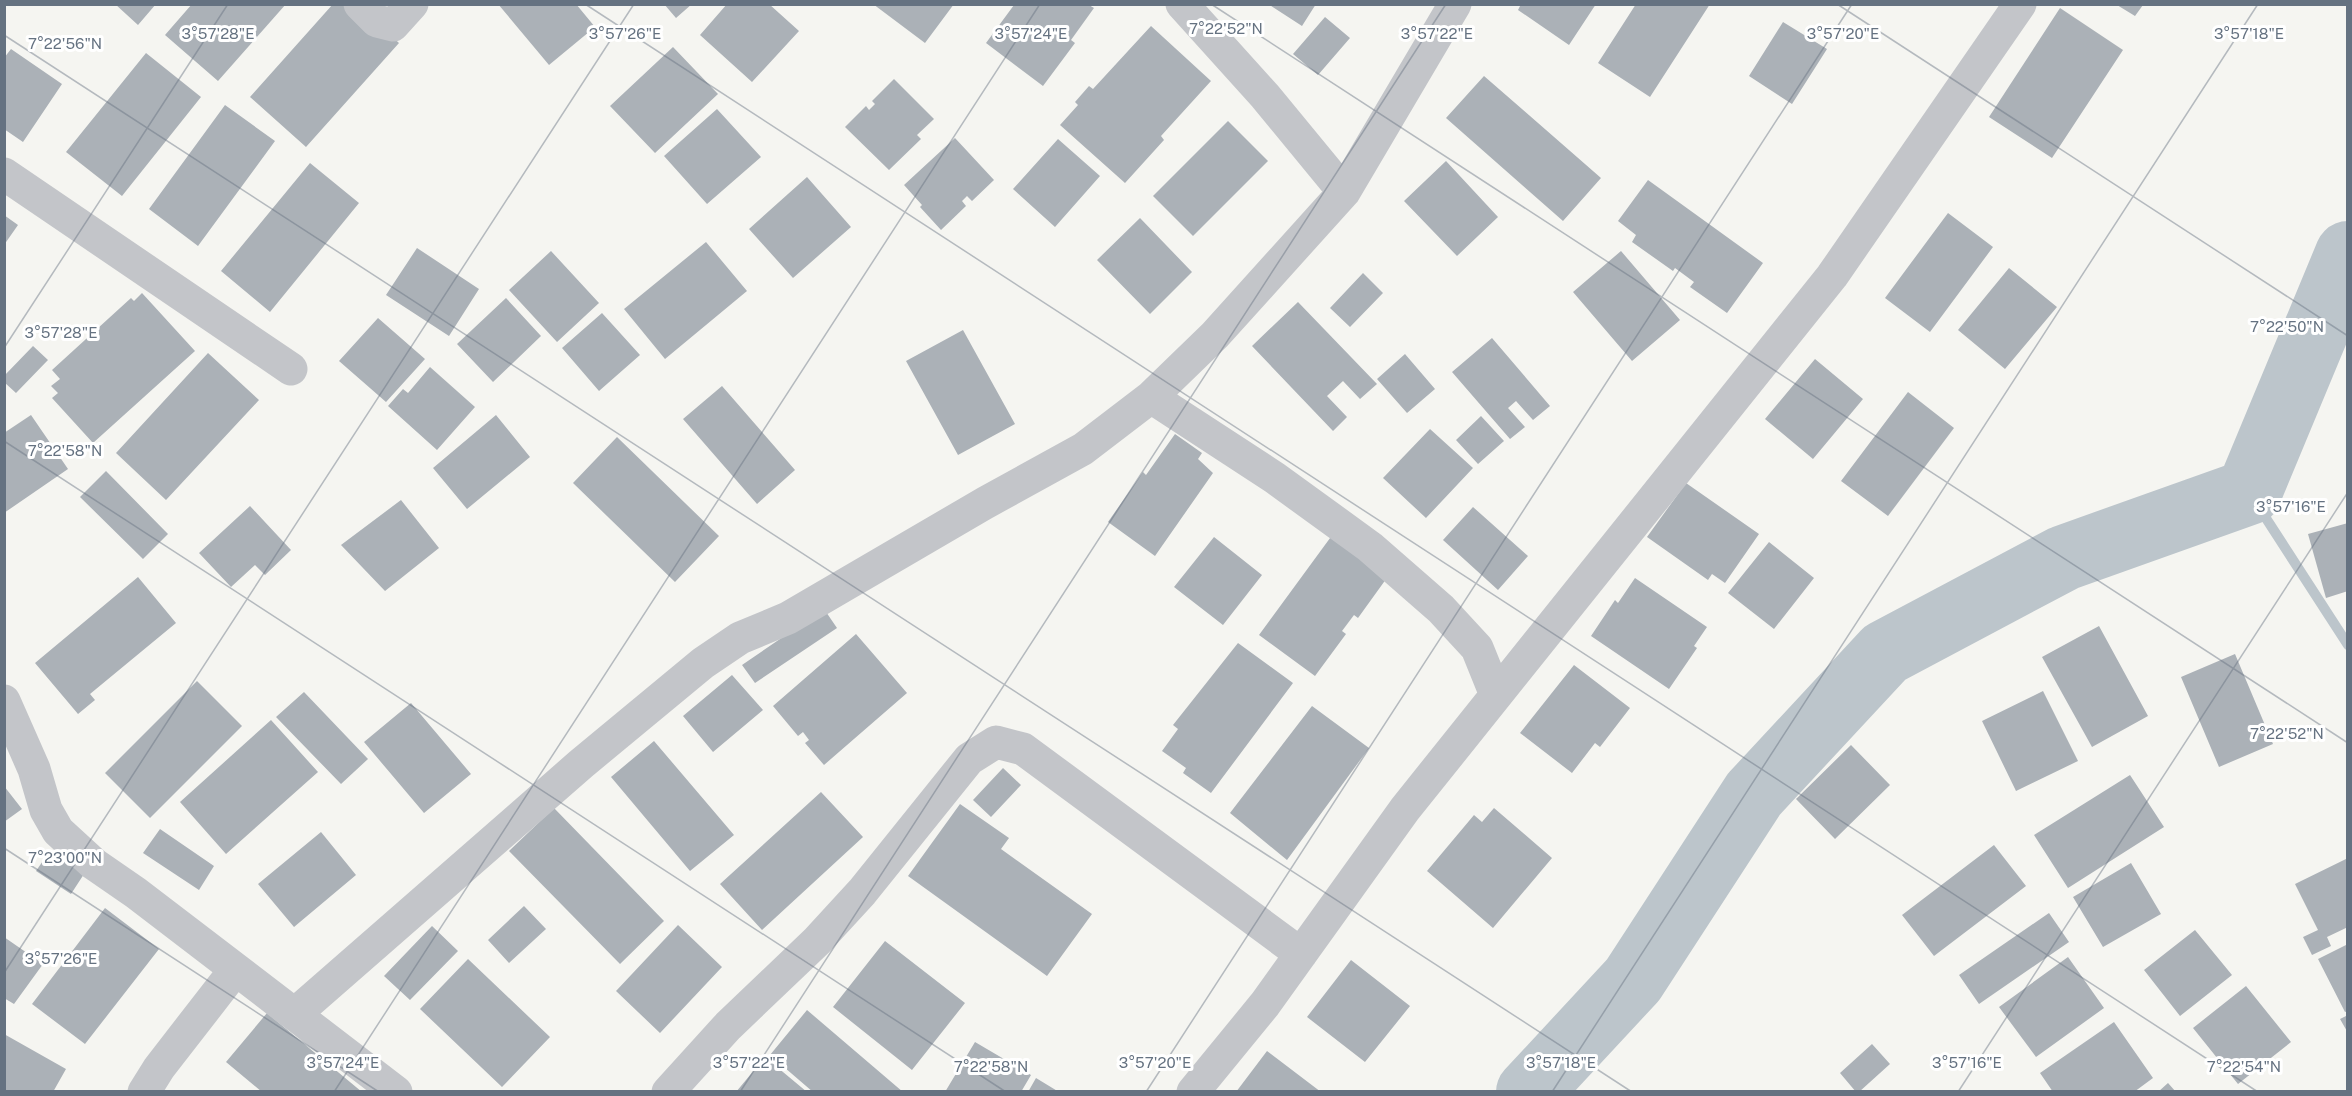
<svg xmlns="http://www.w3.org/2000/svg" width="2352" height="1096" font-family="'Public Sans',sans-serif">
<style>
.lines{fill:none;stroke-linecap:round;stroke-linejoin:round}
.stream{stroke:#bcc5cb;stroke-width:10}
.river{stroke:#bcc5cb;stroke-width:66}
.building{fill:#abb1b7}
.minor{stroke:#c3c5c9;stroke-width:33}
.ticks{fill:none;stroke:#657281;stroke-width:1.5;stroke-opacity:0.45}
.ticks-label{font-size:15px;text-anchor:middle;fill:#657281;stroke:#fff;stroke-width:6;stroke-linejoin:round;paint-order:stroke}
</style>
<rect width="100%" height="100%" fill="#f5f5f1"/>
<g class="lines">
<!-- stream -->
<path class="stream" d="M 2249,492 L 2348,645"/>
<!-- river -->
<path class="river" d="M 1529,1092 L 1633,980 L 1754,794 L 1885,653 L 2064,558 L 2249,492 L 2348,254"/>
</g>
<!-- building -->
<path class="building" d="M 115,4 L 156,4 L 138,25 Z
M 192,4 L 286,4 L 218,81 L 165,35 Z
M 333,4 L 356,4 L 399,43 L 306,147 L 250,97 Z
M 498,4 L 576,4 L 595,27 L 549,65 Z
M 664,4 L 692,4 L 676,18 Z
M 727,4 L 769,4 L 799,31 L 752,82 L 700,35 Z
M 873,4 L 954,4 L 925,43 Z
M 1268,4 L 1316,4 L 1302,26 Z
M 1521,4 L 1596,4 L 1569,45 L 1518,10 Z
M 1636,4 L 1710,4 L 1650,97 L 1598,63 Z
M 1014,5 L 1089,5 L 1094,8 L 1071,40 L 1075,43 L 1043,86 L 986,43 Z
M 2117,5 L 2143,5 L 2135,16 Z
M 2060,8 L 2123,50 L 2052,158 L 1989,117 Z
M 1325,17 L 1350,38 L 1318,75 L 1293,54 Z
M 1783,22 L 1827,49 L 1792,104 L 1749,76 Z
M 1151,26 L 1211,81 L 1161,136 L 1164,140 L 1125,183 L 1060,125 L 1078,105 L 1075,102 L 1089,86 L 1093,89 Z
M 673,47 L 718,94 L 655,153 L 610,106 Z
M 11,49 L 62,84 L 23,142 L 4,129 L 4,58 Z
M 146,53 L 201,97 L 122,196 L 66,152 Z
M 1484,76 L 1601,178 L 1563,221 L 1446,118 Z
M 894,79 L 934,119 L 917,135 L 921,139 L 889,170 L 845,127 L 866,106 L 869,110 L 875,104 L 872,101 Z
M 225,105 L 275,141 L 198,246 L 149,209 Z
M 717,109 L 761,157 L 707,204 L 664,156 Z
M 1228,121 L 1268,161 L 1193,236 L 1153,196 Z
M 955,138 L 994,180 L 972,201 L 967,196 L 962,201 L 966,206 L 941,230 L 920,207 L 922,205 L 904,185 Z
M 1058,139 L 1100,176 L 1055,227 L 1013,189 Z
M 1446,161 L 1498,217 L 1457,256 L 1404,201 Z
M 310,163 L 359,203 L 270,312 L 221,271 Z
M 807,177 L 851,227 L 793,278 L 749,229 Z
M 1648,180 L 1763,263 L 1727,313 L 1690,287 L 1694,282 L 1675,268 L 1673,271 L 1632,242 L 1636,235 L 1618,221 Z
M 1948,213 L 1993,247 L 1930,332 L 1885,298 Z
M 4,215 L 18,225 L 4,245 Z
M 1140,218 L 1192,272 L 1150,314 L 1097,260 Z
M 706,242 L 747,291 L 665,359 L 624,309 Z
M 417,248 L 479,289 L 449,336 L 386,295 Z
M 551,251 L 599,303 L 557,342 L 509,290 Z
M 1621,251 L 1680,320 L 1632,361 L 1573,292 Z
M 2009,268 L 2057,307 L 2005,369 L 1958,330 Z
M 1363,273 L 1383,293 L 1350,327 L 1330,308 Z
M 142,293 L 195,351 L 93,443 L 52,398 L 58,393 L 51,386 L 60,379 L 52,370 L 131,298 L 134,301 Z
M 506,298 L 541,336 L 493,382 L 457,344 Z
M 1298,302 L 1377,384 L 1360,399 L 1343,381 L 1327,396 L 1347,417 L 1333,431 L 1252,346 Z
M 602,313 L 640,355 L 599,391 L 562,348 Z
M 378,318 L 425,359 L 386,402 L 339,361 Z
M 963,330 L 1015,424 L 958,455 L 906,361 Z
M 1492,338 L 1550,406 L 1533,420 L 1516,401 L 1508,408 L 1525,427 L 1510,439 L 1452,372 Z
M 33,346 L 48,360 L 16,393 L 4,382 L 4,376 Z
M 208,353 L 259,400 L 166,500 L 116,453 Z
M 1405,354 L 1435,389 L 1407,413 L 1377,379 Z
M 1815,359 L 1863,399 L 1813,459 L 1765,419 Z
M 430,367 L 475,407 L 437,450 L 388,406 L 403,389 L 408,393 Z
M 722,386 L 795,470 L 757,504 L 683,419 Z
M 1908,392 L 1954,428 L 1888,516 L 1841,481 Z
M 31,415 L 68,469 L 4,513 L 4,433 Z
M 496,415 L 530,457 L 467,509 L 433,468 Z
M 1481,416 L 1504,441 L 1478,464 L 1456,440 Z
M 1430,429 L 1473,468 L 1426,518 L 1383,478 Z
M 1175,434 L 1202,453 L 1198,459 L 1213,473 L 1155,556 L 1108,522 L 1143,472 L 1146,475 Z
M 617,437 L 719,536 L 675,582 L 573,483 Z
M 106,471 L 168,534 L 143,559 L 80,497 Z
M 1686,483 L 1759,534 L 1725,583 L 1712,574 L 1708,580 L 1647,537 Z
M 401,500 L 439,548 L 385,591 L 341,545 Z
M 250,506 L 291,550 L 265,575 L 255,565 L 231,587 L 199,553 Z
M 1473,507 L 1528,556 L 1498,590 L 1443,540 Z
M 2348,523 L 2348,591 L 2326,598 L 2308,534 Z
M 1333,534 L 1389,575 L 1358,618 L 1354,615 L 1342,631 L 1346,634 L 1315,676 L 1259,635 Z
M 1214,537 L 1262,575 L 1223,625 L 1174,587 Z
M 1769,542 L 1814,578 L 1774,629 L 1728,593 Z
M 138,577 L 176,623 L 90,694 L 95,700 L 78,714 L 35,663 Z
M 1635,578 L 1707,627 L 1694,646 L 1697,648 L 1669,689 L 1591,636 L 1615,600 L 1618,603 Z
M 824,609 L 837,628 L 755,683 L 742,665 Z
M 2099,626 L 2148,716 L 2092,747 L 2042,657 Z
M 856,634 L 907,693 L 824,765 L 805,743 L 809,740 L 803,732 L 798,736 L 773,706 Z
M 1238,643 L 1293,683 L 1211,793 L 1183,773 L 1186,768 L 1162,751 L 1178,729 L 1173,725 Z
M 2235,654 L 2273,744 L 2219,767 L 2181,677 Z
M 1574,665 L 1630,708 L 1600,747 L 1595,743 L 1572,773 L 1520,733 Z
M 732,675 L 763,710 L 713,752 L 683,716 Z
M 197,681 L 242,726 L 150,818 L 105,773 Z
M 2043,691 L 2078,761 L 2016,791 L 1982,721 Z
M 304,692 L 368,759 L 341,784 L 276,717 Z
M 411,703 L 471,774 L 424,813 L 364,742 Z
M 1312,706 L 1369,748 L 1287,860 L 1230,813 Z
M 271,720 L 318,772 L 226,854 L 180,802 Z
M 654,741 L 734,835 L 690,871 L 611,777 Z
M 1851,745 L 1890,785 L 1835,839 L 1796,799 Z
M 1003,768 L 1021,785 L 991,817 L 973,800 Z
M 2130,775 L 2164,827 L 2068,888 L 2034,835 Z
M 4,786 L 22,809 L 4,822 Z
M 821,792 L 863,837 L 762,930 L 720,884 Z
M 960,804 L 1009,838 L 1001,849 L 1092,914 L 1047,976 L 908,876 Z
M 554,808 L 664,921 L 620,964 L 509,851 Z
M 1494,808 L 1552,858 L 1493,928 L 1427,871 L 1474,815 L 1482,822 Z
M 160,829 L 214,866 L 199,890 L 143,853 Z
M 321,832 L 356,875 L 294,927 L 258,884 Z
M 1994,845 L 2026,886 L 1934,956 L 1902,915 Z
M 49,852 L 84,874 L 71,894 L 36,871 Z
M 2348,858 L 2348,927 L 2327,937 L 2331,946 L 2312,955 L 2303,937 L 2318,930 L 2295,884 Z
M 2131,863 L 2161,914 L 2103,947 L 2073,897 Z
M 524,906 L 546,929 L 509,963 L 488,940 Z
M 105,908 L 159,949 L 85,1044 L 32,1004 Z
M 2049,913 L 2069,942 L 1979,1004 L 1959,975 Z
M 678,925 L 722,967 L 660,1033 L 616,991 Z
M 432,926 L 458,951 L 410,1000 L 384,976 Z
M 2195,930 L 2232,975 L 2180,1016 L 2144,970 Z
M 4,937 L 43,964 L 14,1004 L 4,998 Z
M 885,941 L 965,1003 L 912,1070 L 833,1007 Z
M 2348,944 L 2348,1011 L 2345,1012 L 2318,959 Z
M 2068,957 L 2104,1008 L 2036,1057 L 1999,1007 Z
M 468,959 L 550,1037 L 502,1087 L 420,1009 Z
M 1351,960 L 1410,1006 L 1365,1062 L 1307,1017 Z
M 2246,986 L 2291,1042 L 2238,1084 L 2193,1028 Z
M 807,1010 L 903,1092 L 813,1092 L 770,1055 Z
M 267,1013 L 362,1092 L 262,1092 L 226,1062 Z
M 2348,1015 L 2348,1033 L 2340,1019 Z
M 2114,1022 L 2153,1078 L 2134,1092 L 2053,1092 L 2040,1073 Z
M 4,1034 L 66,1069 L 53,1092 L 4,1092 Z
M 975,1042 L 1031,1075 L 1021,1092 L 945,1092 Z
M 1872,1044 L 1890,1064 L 1859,1092 L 1856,1092 L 1840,1073 Z
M 1267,1051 L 1321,1092 L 1236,1092 Z
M 765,1057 L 807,1092 L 736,1092 Z
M 1036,1078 L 1059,1092 L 1028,1092 Z
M 2168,1083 L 2176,1092 L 2158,1092 Z"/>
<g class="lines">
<!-- minor -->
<path class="minor" d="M 360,4 L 377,21 L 393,25 L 412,4
M 1182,4 L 1265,96 L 1344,192
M 4,174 L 291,369
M 1151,397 L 1275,478 L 1370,547 L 1441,609 L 1477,648 L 1496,695
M 4,701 L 34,769 L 46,810 L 58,831 L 94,864 L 136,893 L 396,1092
M 295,1014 L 581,764 L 703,663 L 740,638 L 788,618 L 985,503 L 1083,449 L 1151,397 L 1215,335 L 1344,192 L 1455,4
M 144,1092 L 159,1068 L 235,970
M 668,1092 L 728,1026 L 817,941 L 862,892 L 969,759 L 996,742 L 1023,749 L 1301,954
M 1193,1092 L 1265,1004 L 1405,809 L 1832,276 L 2020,4"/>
</g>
<!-- ticks -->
<path class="ticks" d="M 585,4 L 2258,1092M 1211,4 L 2348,743M 1837,4 L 2348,336M 4,35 L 1632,1092M 4,348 L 228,4M 4,441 L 1006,1092M 4,848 L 379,1092M 4,973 L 634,4M 334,1092 L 1040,4M 740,1092 L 1446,4M 1146,1092 L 1852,4M 1552,1092 L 2258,4M 1958,1092 L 2348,492"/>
<g class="ticks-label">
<text x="1226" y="34">7°22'52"N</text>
<text x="218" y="39">3°57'28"E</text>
<text x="625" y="39">3°57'26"E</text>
<text x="1031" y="39">3°57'24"E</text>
<text x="1437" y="39">3°57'22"E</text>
<text x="1843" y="39">3°57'20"E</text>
<text x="2249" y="39">3°57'18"E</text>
<text x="65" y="49">7°22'56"N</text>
<text x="2287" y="332">7°22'50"N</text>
<text x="61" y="338">3°57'28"E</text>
<text x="65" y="456">7°22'58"N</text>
<text x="2291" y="512">3°57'16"E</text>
<text x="2287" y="739">7°22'52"N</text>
<text x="65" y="863">7°23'00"N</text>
<text x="61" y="964">3°57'26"E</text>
<text x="343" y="1068">3°57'24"E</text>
<text x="749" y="1068">3°57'22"E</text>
<text x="1155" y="1068">3°57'20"E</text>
<text x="1561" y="1068">3°57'18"E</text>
<text x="1967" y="1068">3°57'16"E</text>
<text x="991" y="1072">7°22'58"N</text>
<text x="2244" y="1072">7°22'54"N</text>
</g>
<!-- border -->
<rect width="2352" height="1096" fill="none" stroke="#657281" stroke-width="12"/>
</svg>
